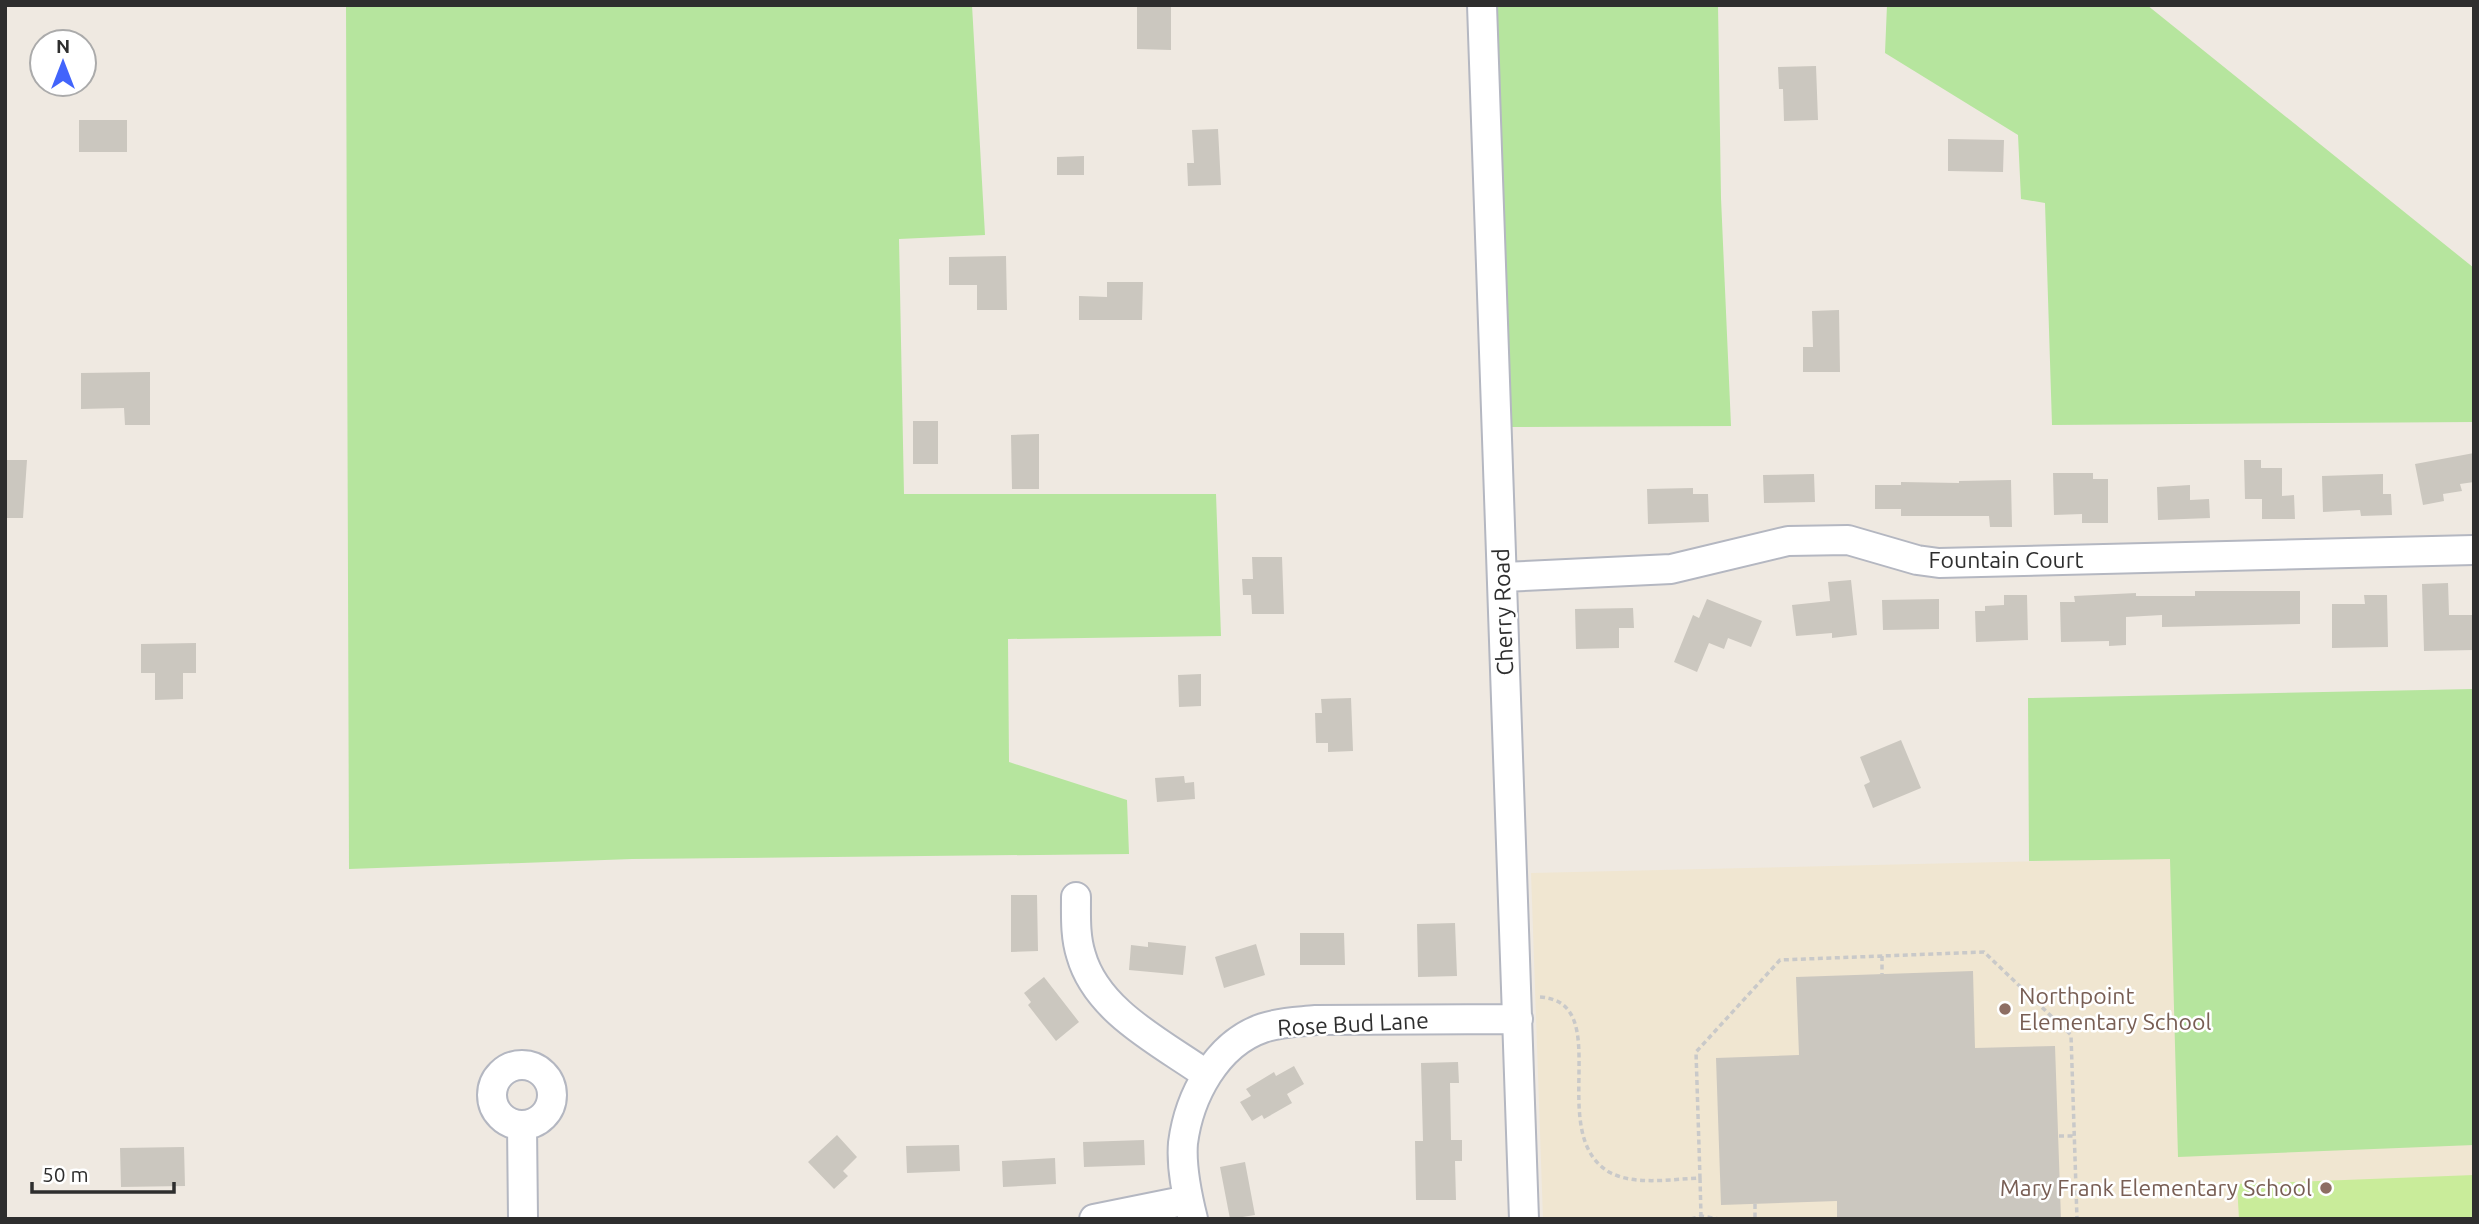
<svg xmlns="http://www.w3.org/2000/svg" width="2479" height="1224" font-family="Ubuntu,sans-serif">
<style>
.education{fill:#f0e6d1}
.green{fill:#b6e59e}
.pitch{fill:#c9ec9a}
.building{fill:#cbc7bf}
.lines{fill:none;stroke-linecap:round;stroke-linejoin:round}
.minor-casing{stroke:#b4b7c1;stroke-width:32}
.path{stroke:#c9c9c9;stroke-width:3.5;stroke-dasharray:5 3.5;stroke-linecap:butt}
.minor{stroke:#fff;stroke-width:28}
.education-dot{fill:#8d6e63;stroke:#fff;stroke-width:2.5}
.labels{text-anchor:middle;stroke-width:5;stroke-linejoin:round;paint-order:stroke}
.street-label{font-size:23px;fill:#2e2e2e;stroke:#fff}
.education-label{font-size:23px;fill:#785e54;stroke:#fff;text-anchor:start}
</style>
<rect width="100%" height="100%" fill="#efe9e1"/>
<!-- education -->
<path class="education" d="M 2474,851 L 2474,1219 L 1543,1219 L 1531,873 Z"/>
<!-- green -->
<path class="green" d="M 346,5 L 972,5 L 985,235 L 899,239 L 904,494 L 1216,494 L 1221,636 L 1008,639 L 1009,762 L 1127,800 L 1129,854 L 632,859 L 349,869 Z
M 1497,5 L 1718,5 L 1721,198 L 1731,426 L 1511,427 Z
M 1887,5 L 2147,5 L 2474,268 L 2474,422 L 2052,425 L 2045,203 L 2021,199 L 2018,135 L 1885,53 Z
M 2474,689 L 2474,1145 L 2178,1157 L 2170,859 L 2029,861 L 2028,698 Z"/>
<!-- pitch -->
<path class="pitch" d="M 2474,1175 L 2474,1219 L 2239,1219 L 2237,1184 Z"/>
<!-- building -->
<path class="building" d="M 1137,5 L 1171,5 L 1171,50 L 1137,49 Z
M 1816,66 L 1818,120 L 1784,121 L 1783,89 L 1779,89 L 1778,67 Z
M 79,120 L 127,120 L 127,152 L 79,152 Z
M 1218,129 L 1221,185 L 1188,186 L 1187,163 L 1194,163 L 1192,130 Z
M 1948,139 L 2004,140 L 2003,172 L 1948,171 Z
M 1084,156 L 1084,175 L 1057,175 L 1057,157 Z
M 1006,256 L 1007,310 L 977,310 L 977,285 L 949,285 L 949,257 Z
M 1107,282 L 1143,282 L 1142,320 L 1079,320 L 1079,296 L 1107,297 Z
M 1839,310 L 1840,372 L 1803,372 L 1803,347 L 1813,347 L 1812,311 Z
M 150,372 L 150,425 L 125,425 L 124,408 L 81,409 L 81,373 Z
M 913,421 L 938,421 L 938,464 L 913,464 Z
M 1039,434 L 1039,489 L 1012,489 L 1011,435 Z
M 2474,453 L 2474,482 L 2460,484 L 2462,491 L 2443,494 L 2444,501 L 2423,505 L 2415,464 Z
M 5,460 L 27,460 L 23,518 L 5,518 Z
M 2244,460 L 2261,460 L 2261,468 L 2282,468 L 2282,496 L 2294,495 L 2295,519 L 2262,519 L 2262,499 L 2245,499 Z
M 2053,473 L 2093,473 L 2093,479 L 2108,479 L 2108,523 L 2082,523 L 2082,514 L 2054,515 Z
M 1814,474 L 1815,502 L 1764,503 L 1763,475 Z
M 2383,474 L 2383,494 L 2391,494 L 2392,515 L 2361,516 L 2360,510 L 2323,512 L 2322,476 Z
M 2011,480 L 2012,527 L 1990,527 L 1989,516 L 1901,516 L 1901,509 L 1875,509 L 1875,485 L 1901,485 L 1901,482 L 1959,483 L 1959,481 Z
M 2190,485 L 2190,500 L 2209,499 L 2210,518 L 2158,520 L 2157,487 Z
M 1693,488 L 1693,494 L 1708,494 L 1709,522 L 1648,524 L 1647,489 Z
M 1252,557 L 1282,557 L 1284,614 L 1252,614 L 1251,595 L 1243,595 L 1242,579 L 1253,579 Z
M 1851,580 L 1857,635 L 1832,638 L 1832,633 L 1796,636 L 1792,605 L 1830,601 L 1828,582 Z
M 2448,583 L 2449,615 L 2474,615 L 2474,650 L 2424,651 L 2422,584 Z
M 2195,591 L 2300,591 L 2300,624 L 2162,627 L 2162,615 L 2126,617 L 2126,645 L 2109,646 L 2109,641 L 2061,642 L 2060,602 L 2075,602 L 2074,596 L 2136,593 L 2136,596 L 2195,596 Z
M 2004,595 L 2027,595 L 2028,640 L 1976,642 L 1975,611 L 1985,611 L 1985,606 L 2004,605 Z
M 2364,595 L 2387,595 L 2388,647 L 2332,648 L 2332,604 L 2365,604 Z
M 1707,599 L 1762,621 L 1751,647 L 1728,638 L 1724,649 L 1709,643 L 1697,672 L 1674,662 L 1693,615 L 1699,618 Z
M 1939,599 L 1939,629 L 1883,630 L 1882,600 Z
M 1633,608 L 1634,628 L 1619,628 L 1619,648 L 1576,649 L 1575,609 Z
M 196,643 L 196,673 L 183,673 L 183,699 L 155,700 L 155,673 L 141,673 L 141,644 Z
M 1201,674 L 1201,706 L 1179,707 L 1178,675 Z
M 1351,698 L 1353,751 L 1328,752 L 1328,743 L 1316,743 L 1315,713 L 1322,713 L 1321,699 Z
M 1901,740 L 1921,788 L 1873,808 L 1864,785 L 1870,782 L 1860,757 Z
M 1184,776 L 1185,783 L 1194,782 L 1195,799 L 1157,802 L 1155,778 Z
M 1011,895 L 1037,895 L 1038,951 L 1011,952 Z
M 1455,923 L 1457,976 L 1418,977 L 1417,924 Z
M 1300,933 L 1344,933 L 1345,965 L 1300,965 Z
M 1148,942 L 1186,946 L 1183,975 L 1129,970 L 1131,945 L 1148,947 Z
M 1256,944 L 1265,975 L 1224,988 L 1215,957 Z
M 1973,971 L 1975,1048 L 2055,1046 L 2061,1219 L 1837,1219 L 1837,1201 L 1721,1205 L 1716,1058 L 1799,1055 L 1796,977 Z
M 1044,977 L 1079,1022 L 1056,1041 L 1028,1005 L 1031,1002 L 1024,993 Z
M 1458,1062 L 1459,1083 L 1450,1083 L 1451,1140 L 1462,1140 L 1462,1161 L 1455,1161 L 1456,1200 L 1416,1200 L 1415,1141 L 1423,1141 L 1421,1063 Z
M 1294,1066 L 1304,1084 L 1287,1094 L 1292,1103 L 1264,1119 L 1262,1115 L 1252,1121 L 1240,1102 L 1251,1096 L 1246,1089 L 1274,1072 L 1276,1076 Z
M 837,1135 L 857,1157 L 843,1171 L 848,1176 L 834,1189 L 808,1162 Z
M 1144,1140 L 1145,1165 L 1084,1167 L 1083,1142 Z
M 959,1145 L 960,1171 L 907,1173 L 906,1146 Z
M 184,1147 L 185,1186 L 121,1187 L 120,1148 Z
M 1055,1158 L 1056,1184 L 1003,1187 L 1002,1161 Z
M 1245,1162 L 1255,1215 L 1230,1219 L 1220,1167 Z"/>
<g class="lines">
<defs>
<path id="minor" d="M 1482,5 L 1524,1219
M 1503,577 L 1671,569 L 1788,541 L 1848,540 L 1917,560 L 1939,563 L 2474,550
M 1076,897 C 1076,916 1075,936 1081,955 C 1097,1012 1162,1043 1207,1075
M492 1095a30 30 0 1 1 60 0a30 30 0 1 1-60 0Z
M 522,1125 L 523,1219
M 1094,1219 L 1188,1200
M 1193,1219 C 1187,1195 1181,1168 1183,1143 C 1189,1097 1216,1044 1263,1028 C 1280,1022 1298,1022 1316,1020 L 1518,1019"/>
</defs>
<!-- minor casing -->
<use href="#minor" class="minor-casing"/>
<!-- path -->
<path class="path" d="M 1882,956 L 1882,974
M 1540,997 C 1617,1002 1544,1133 1609,1172 C 1634,1186 1672,1179 1700,1178 L 1696,1052 L 1780,960 L 1984,952 L 2071,1035 L 2077,1219
M 2059,1136 L 2074,1136
M 1700,1178 L 1701,1216
M 1755,1204 L 1755,1219
M 1691,1219 L 1701,1216 L 1719,1219"/>
<!-- minor -->
<use href="#minor" class="minor"/>
</g>
<!-- markers -->
<g class="education-dot">
<circle cx="2005" cy="1009" r="7"/>
<circle cx="2326" cy="1188" r="7"/>
</g>
<g class="labels">
<!-- street labels -->
<g class="street-label">
<text x="2006" y="568">Fountain Court</text>
<text transform="translate(1503 612) rotate(-92)" y="8">Cherry Road</text>
<text transform="translate(1353 1024) rotate(-3)" y="8">Rose Bud Lane</text>
</g>
<!-- education labels -->
<g class="education-label">
<text x="2019" y="1004">Northpoint<tspan x="2019" dy="26">Elementary School</tspan></text>
<text x="2312" y="1196" text-anchor="end">Mary Frank Elementary School</text>
</g>
</g>
<!-- border -->
<rect width="2479" height="1224" fill="none" stroke="#2e2e2e" stroke-width="14"/>
<!-- north arrow -->
<g transform="translate(63 63)"><circle r="33" fill="#ffffff" stroke="#ababab" stroke-width="2"/>
<path d="M0-5L12 26L0 18L-12 26Z" fill="#4264fb"/>
<text y="-10" font-size="19" font-weight="bold" text-anchor="middle" fill="#2e2e2e">N</text>
</g>
<!-- scale -->
<path d="M32 1182v10h142v-10" fill="none" stroke="#2e2e2e" stroke-width="3.5"/>
<text x="42" y="1182" font-size="21" fill="#2e2e2e" stroke="#ffffff" stroke-width="5" paint-order="stroke">50 m</text>
</svg>
